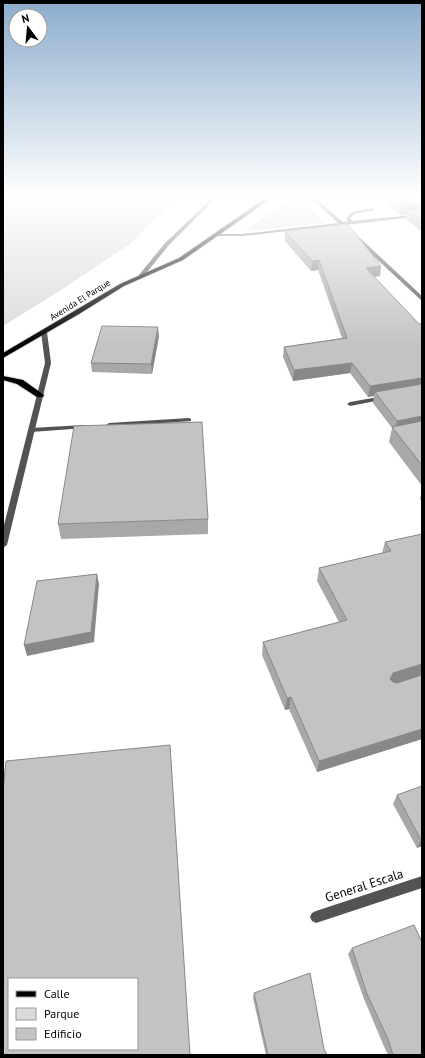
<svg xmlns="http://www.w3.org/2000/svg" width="425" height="1058" font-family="'PT Sans',sans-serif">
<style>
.green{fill:#dadada}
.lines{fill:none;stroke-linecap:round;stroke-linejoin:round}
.primary-casing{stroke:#dbdbdb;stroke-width:2}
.service{fill:#535353;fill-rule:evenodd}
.minor{fill:#535353;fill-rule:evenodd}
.tertiary{fill:#535353;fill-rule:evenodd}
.primary{fill:#000;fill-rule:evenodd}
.wall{fill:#a8a8a8}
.shaded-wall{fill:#888}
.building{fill:#c3c3c3;stroke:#888;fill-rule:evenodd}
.labels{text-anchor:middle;stroke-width:3;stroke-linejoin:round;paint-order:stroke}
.far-street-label{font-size:9px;fill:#000;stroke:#fff}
.near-street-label{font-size:13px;fill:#000;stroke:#fff}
</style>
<rect width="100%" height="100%" fill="#fff"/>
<!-- green -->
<path class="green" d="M 3,197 L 177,197 L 130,244 L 58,292 L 3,326 Z
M 294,197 L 299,197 L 324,223 L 245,231 Z"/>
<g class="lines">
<defs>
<path id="primary" d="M 267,197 L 273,197 L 183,260 L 124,286 L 79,314 L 3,358 L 3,353 L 120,284 L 179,258 Z
M 3,376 L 23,380 L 44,395 L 43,397 L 37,397 L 17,384 L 3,380 Z"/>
</defs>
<!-- primary casing -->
<use href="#primary" class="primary-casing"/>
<!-- service -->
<path class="service" d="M 373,208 L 375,209 L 375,210 L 355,214 L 350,218 L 354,223 L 354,224 L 350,224 L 346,218 L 352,212 Z
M 189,418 L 191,419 L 191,421 L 109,427 L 106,425 L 109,423 Z
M 84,425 L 86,426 L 86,428 L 31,432 L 28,430 L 31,428 Z"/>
<!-- minor -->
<path class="minor" d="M 310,197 L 314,197 L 343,222 L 422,214 L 422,216 L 345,225 L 346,226 L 344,227 L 341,225 L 242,236 L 218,236 L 216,235 L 218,234 L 242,234 L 338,223 Z
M 355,237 L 359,237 L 422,296 L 422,301 L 355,239 Z
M 44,330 L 47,332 L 51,363 L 7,545 L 3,548 L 3,529 L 45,363 L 41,332 Z
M 384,396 L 386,397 L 386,399 L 350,406 L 347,404 L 350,402 Z
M 422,876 L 422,888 L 316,923 L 312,921 L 310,917 L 312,913 L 316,911 Z"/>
<!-- tertiary -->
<path class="tertiary" d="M 211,197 L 215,197 L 209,205 L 169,245 L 143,277 L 139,277 L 139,275 L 165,243 L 207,203 Z"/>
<!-- primary -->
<use href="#primary" class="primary"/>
</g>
<!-- wall -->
<path class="wall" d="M 378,197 L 422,197 L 422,232 L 406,219 L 407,214 L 401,215 Z
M 285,231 L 381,266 L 380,276 L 374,277 L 419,324 L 422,324 L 422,486 L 389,442 L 392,428 L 373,403 L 374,396 L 368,397 L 350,373 L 293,381 L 283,357 L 284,347 L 342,338 L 318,270 L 311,271 L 285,241 Z
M 159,336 L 152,374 L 92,372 L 91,363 Z
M 422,491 L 422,502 L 420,499 Z
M 208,519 L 208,534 L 61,539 L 58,524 Z
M 422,534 L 422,739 L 317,772 L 289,709 L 285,710 L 262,655 L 263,642 L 339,622 L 317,581 L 319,568 L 382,553 L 385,542 Z
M 422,786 L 422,846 L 417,848 L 393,804 L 397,795 Z
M 352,948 L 422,1055 L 388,1055 L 383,1044 L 364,999 L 348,954 Z
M 254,993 L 324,1049 L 327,1055 L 266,1055 L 253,998 Z"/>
<!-- shaded-wall -->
<path class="shaded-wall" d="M 422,204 L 422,213 L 408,210 L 407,214 L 401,215 L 402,205 Z
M 319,260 L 318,270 L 311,271 L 312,261 Z
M 381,266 L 380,276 L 364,278 L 366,268 Z
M 158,327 L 159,336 L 152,374 L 151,364 Z
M 352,363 L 350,373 L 293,381 L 294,370 Z
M 422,378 L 422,388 L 375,392 L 374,396 L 368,397 L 370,386 Z
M 422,416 L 422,426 L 395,430 L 397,421 Z
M 97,574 L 99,584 L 94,642 L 27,656 L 24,645 Z
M 422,664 L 422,675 L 389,686 L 390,679 L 393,673 Z
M 291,697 L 289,709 L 285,710 L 287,698 Z
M 422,729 L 422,739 L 317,772 L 319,761 Z
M 170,745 L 171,758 L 190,1055 Z
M 421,840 L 422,840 L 422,846 L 417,848 Z"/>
<!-- building -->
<path class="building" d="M 391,197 L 422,197 L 422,204 L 402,205 Z
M 422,208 L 422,220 L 408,210 Z
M 348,224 L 381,266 L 366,268 L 419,324 L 422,324 L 422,378 L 370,386 L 352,363 L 294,370 L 284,347 L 347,338 L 319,260 L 312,261 L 285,231 Z
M 102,326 L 158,327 L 151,364 L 91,363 Z
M 422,384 L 422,416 L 397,421 L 375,392 Z
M 422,421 L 422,465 L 392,427 Z
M 202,422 L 208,519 L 58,524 L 74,426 Z
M 422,534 L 422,664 L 393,673 L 390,679 L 393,682 L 397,683 L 422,675 L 422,729 L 319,761 L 291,697 L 287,698 L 263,642 L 347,620 L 319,568 L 391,551 L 385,542 Z
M 97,574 L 91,632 L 24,645 L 37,581 Z
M 170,745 L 190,1055 L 3,1055 L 3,791 L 6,761 ZM 9,979 L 137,979 L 137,1049 L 9,1049 Z
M 422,786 L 422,840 L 421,840 L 397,795 Z
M 414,925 L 422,942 L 422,1055 L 393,1055 L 388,1039 L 367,994 L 352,948 Z
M 310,973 L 324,1049 L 327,1055 L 268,1055 L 254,993 Z"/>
<!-- sky -->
<linearGradient id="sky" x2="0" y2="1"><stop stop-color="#8baccc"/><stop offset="0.57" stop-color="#fff"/><stop offset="1" stop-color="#fff" stop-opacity="0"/></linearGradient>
<rect width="425" height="345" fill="url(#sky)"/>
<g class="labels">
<!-- far-street labels -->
<g class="far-street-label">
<text transform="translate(80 300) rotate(-32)" y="3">Avenida El Parque</text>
</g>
<!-- near-street labels -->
<g class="near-street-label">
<text transform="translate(364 885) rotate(-18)" y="5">General Escala</text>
</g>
</g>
<!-- border -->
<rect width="425" height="1058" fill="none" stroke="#000000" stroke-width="8"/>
<!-- legend -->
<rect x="8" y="978" width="130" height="72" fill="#ffffff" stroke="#999999"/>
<rect x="16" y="991" width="20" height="6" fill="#000000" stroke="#999999"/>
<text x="44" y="998" font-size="12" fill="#000000">Calle</text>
<rect x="16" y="1008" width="20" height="12" fill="#dadada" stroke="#999999"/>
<text x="44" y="1018" font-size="12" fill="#000000">Parque</text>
<rect x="16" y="1028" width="20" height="12" fill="#c3c3c3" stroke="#999999"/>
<text x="44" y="1038" font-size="12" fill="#000000">Edificio</text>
<!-- north arrow -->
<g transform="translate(28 28) rotate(344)"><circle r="19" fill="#ffffff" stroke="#999999"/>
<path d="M0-3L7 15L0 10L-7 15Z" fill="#000000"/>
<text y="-6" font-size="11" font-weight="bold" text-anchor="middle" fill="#000000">N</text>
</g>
</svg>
